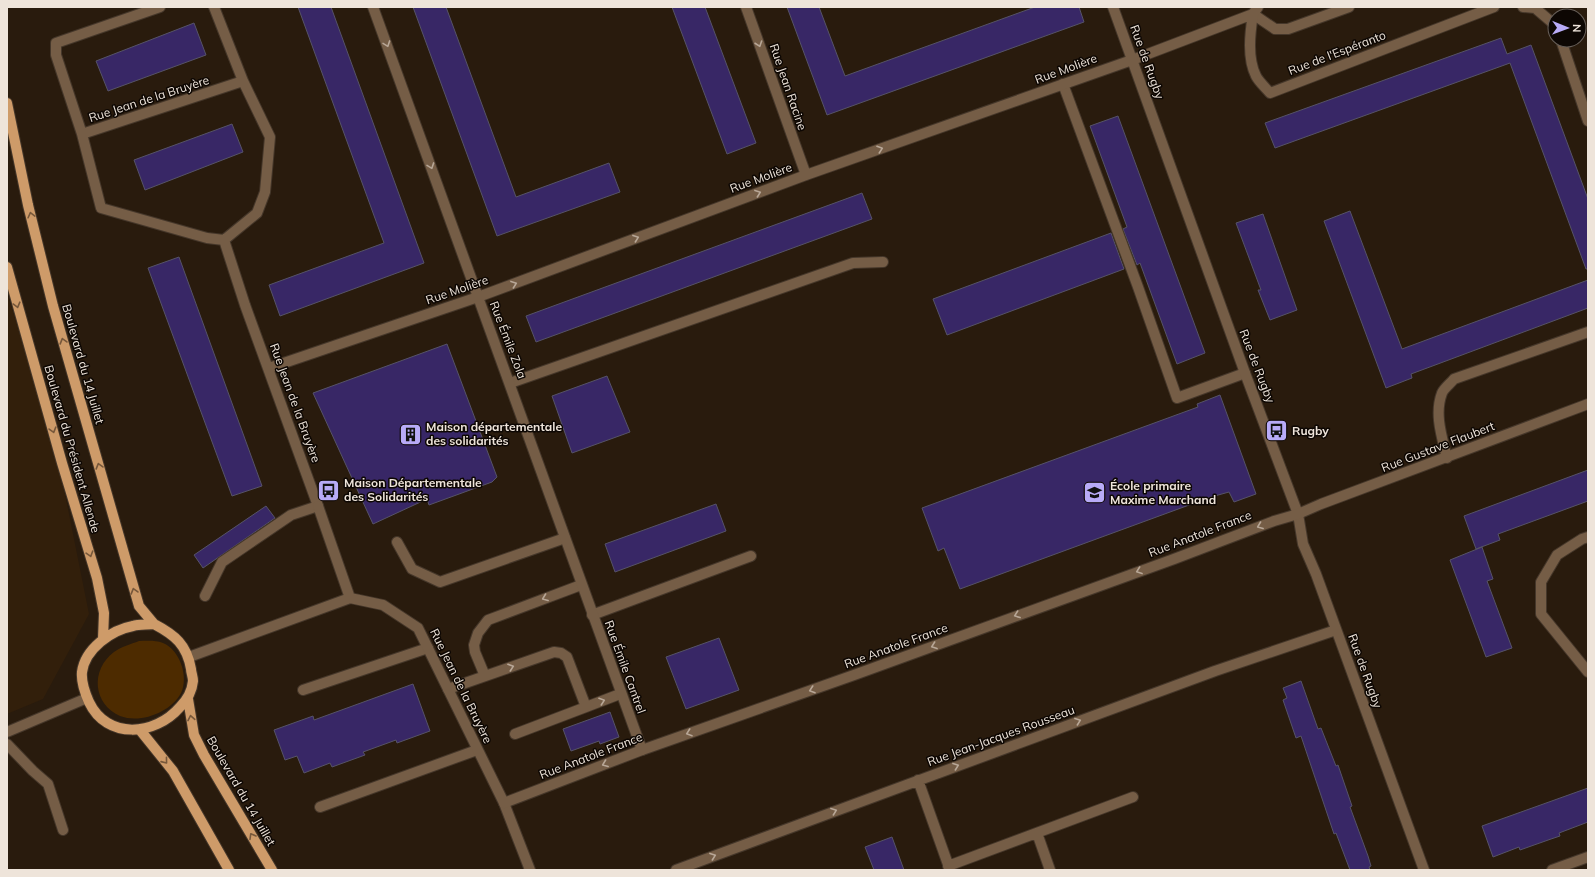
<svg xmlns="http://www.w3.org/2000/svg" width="1595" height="877" font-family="Mulish,sans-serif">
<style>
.built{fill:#321f0b}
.green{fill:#4d2b00}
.building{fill:#382766;stroke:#565367}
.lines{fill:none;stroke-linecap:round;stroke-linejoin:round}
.service-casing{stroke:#45372a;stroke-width:12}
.minor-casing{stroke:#45372a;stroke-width:12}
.tertiary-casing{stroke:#45372a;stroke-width:12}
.primary-casing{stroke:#45372a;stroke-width:12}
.service{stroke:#755d46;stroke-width:10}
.minor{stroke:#755d46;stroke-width:10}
.tertiary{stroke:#755d46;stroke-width:10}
.primary{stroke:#ce9b69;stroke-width:10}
.oneway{stroke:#b8a797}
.oneway2{stroke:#77583b}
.labels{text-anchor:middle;stroke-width:3;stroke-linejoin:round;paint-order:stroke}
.street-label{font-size:12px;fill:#eee4da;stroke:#0d0703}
.poi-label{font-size:12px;font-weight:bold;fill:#eee4da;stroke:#0d0703;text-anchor:start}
</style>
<rect width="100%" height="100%" fill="#291b0d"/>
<!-- built -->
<path class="built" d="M 7,293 L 57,454 L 89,614 L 43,699 L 7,714 Z"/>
<!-- green -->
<path class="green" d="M 139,641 C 147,641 155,640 163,643 C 180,650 189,677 181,693 C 171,712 141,724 120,716 C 93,704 90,670 114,652 C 121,647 131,644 139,641 Z"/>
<!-- building -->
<path class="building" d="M 298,7 L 331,7 L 424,263 L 280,316 L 269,285 L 384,243 Z
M 413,7 L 446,7 L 516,197 L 609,163 L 620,192 L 497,236 Z
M 672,7 L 705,7 L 756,143 L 727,154 Z
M 787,7 L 819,7 L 845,76 L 1035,7 L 1079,7 L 1084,22 L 827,115 Z
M 194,23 L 206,55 L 108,91 L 96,61 Z
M 1501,38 L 1507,54 L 1531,45 L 1588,199 L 1588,269 L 1586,269 L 1510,63 L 1275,148 L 1265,123 Z
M 1118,116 L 1205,353 L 1177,364 L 1140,263 L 1137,265 L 1123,229 L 1127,227 L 1090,126 Z
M 232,124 L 243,152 L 145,190 L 134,160 Z
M 862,193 L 872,219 L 536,342 L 526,316 Z
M 1350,211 L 1402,349 L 1588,280 L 1588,308 L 1411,374 L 1412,378 L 1386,388 L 1324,221 Z
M 1263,214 L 1297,310 L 1270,320 L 1258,290 L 1261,290 L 1236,223 Z
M 1111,233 L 1124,269 L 947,335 L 933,299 Z
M 179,257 L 262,486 L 232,496 L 148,268 Z
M 447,344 L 497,477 L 492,482 L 429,505 L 427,499 L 373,524 L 313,393 Z
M 607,376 L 630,432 L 572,453 L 552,396 Z
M 1220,395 L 1256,494 L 1234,502 L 1229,492 L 1211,497 L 960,589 L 944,548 L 938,551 L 922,508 L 1198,407 L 1197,404 Z
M 1588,470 L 1588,501 L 1498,534 L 1500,540 L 1476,549 L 1464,516 Z
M 716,504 L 726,531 L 615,572 L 605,544 Z
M 266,506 L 275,518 L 203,568 L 194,555 Z
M 1482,547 L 1493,579 L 1487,581 L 1512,648 L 1486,657 L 1450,560 Z
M 719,638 L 739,690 L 686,709 L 666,657 Z
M 1301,681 L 1318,729 L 1321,728 L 1336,766 L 1338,765 L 1352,806 L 1350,807 L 1368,856 L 1371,866 L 1369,867 L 1370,870 L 1350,870 L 1336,833 L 1334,834 L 1301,736 L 1296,738 L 1283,700 L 1287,698 L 1283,688 Z
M 413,684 L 430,731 L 397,743 L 396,740 L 363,752 L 365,755 L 332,767 L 330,763 L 304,773 L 297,756 L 285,760 L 274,730 L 313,716 L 314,720 Z
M 610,712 L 619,737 L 600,744 L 599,741 L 571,751 L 563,729 Z
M 1588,788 L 1588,822 L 1559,833 L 1560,836 L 1551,839 L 1520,850 L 1519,847 L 1493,857 L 1482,826 Z
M 892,837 L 904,870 L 874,870 L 865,847 Z"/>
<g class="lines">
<defs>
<path id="service" d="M 1253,14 L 1275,29 L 1288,29 L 1349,7
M 1063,84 L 1138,287 L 1177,398 L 1245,373
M 510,383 L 853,263 L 883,262
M 1447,458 C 1442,437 1434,414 1442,393 C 1444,388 1451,383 1454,379 L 1588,332
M 397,542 L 412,569 L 440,582 L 565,538
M 592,615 L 751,556
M 485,676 L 475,652 L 474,645 L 478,633 L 488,620 L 581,585
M 448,689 L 554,652 L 561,653 L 567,657 L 586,707 L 620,694
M 303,690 L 428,648
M 515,734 L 586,707
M 7,744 L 33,771 L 48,784 L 63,830
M 320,807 L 477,750"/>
<path id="minor" d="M 214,7 L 243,81
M 373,7 L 642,750
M 746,7 L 806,175
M 1113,7 L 1245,373 L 1298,514 L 1303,544 L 1316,574 L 1424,870
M 1523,7 L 1535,8 L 1555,25
M 1253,14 C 1250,33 1247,58 1256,76 C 1259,82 1266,88 1270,93 L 1494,7
M 1561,40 L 1588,121
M 82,134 L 56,55 L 56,43 L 160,7
M 269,368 L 478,297 L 806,175 L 1132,60 L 1253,14 L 1258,7
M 1588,537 L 1582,539 L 1557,555 L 1541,582 L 1541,614 L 1588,672
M 205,596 L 222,562 L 291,515 L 318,506 L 245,305 L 224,240 L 207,238 L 101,208 L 82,134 L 243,81 L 270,137 L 265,192 L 257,213 L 224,240
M 7,732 L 87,698
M 918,780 L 950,870
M 504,803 L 530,870
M 1037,833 L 1050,870
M 948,866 L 1133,797
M 676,870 L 1215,671 L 1336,630
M 1552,870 L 1588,857"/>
<path id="tertiary" d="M 318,506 L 350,598 L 383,605 L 418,628 L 504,803 L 642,750 L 854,675 L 1174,559 L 1274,521 L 1298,514 L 1321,504 L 1588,404
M 189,657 L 350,598"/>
<path id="primary" d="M 7,103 L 28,205 L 53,306 L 139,606 L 154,624
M 7,267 L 62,463 L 97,578 L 104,613 L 103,639
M 154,624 C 175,635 187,645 191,669 C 191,672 193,677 193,681 C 192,691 187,700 180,707 C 155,736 107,740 89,702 C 85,693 81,682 82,672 C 85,649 111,630 133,626 C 139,624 147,625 154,624 Z
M 188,699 L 194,735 L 204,755 L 272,870
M 140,730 L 173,771 L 229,870"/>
</defs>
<!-- service casing -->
<use href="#service" class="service-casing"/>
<!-- minor casing -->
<use href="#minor" class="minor-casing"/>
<!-- tertiary casing -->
<use href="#tertiary" class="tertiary-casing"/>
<!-- primary casing -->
<use href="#primary" class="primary-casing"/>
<!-- service -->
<use href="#service" class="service"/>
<!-- minor -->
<use href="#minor" class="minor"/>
<!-- tertiary -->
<use href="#tertiary" class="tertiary"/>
<!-- primary -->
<use href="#primary" class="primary"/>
</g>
<!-- one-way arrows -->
<defs><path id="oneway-chevron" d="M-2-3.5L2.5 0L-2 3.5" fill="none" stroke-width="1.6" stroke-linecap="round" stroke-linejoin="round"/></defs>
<g class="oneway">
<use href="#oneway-chevron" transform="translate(387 44) rotate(70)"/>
<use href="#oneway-chevron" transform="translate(759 44) rotate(71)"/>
<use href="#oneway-chevron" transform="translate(880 149) rotate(-19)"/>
<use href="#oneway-chevron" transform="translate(431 166) rotate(70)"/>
<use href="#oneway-chevron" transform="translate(758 193) rotate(-20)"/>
<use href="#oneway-chevron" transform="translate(636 238) rotate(-20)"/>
<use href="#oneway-chevron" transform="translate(514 284) rotate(-20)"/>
<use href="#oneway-chevron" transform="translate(1260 526) rotate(159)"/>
<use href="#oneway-chevron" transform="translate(1139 571) rotate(160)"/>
<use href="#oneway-chevron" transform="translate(545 598) rotate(159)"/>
<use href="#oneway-chevron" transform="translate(1017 615) rotate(160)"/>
<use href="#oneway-chevron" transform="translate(934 646) rotate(160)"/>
<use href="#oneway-chevron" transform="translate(511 667) rotate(-19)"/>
<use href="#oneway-chevron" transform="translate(812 690) rotate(161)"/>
<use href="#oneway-chevron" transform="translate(602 701) rotate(-19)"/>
<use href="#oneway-chevron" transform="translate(1078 721) rotate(-20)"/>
<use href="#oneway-chevron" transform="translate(689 733) rotate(161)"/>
<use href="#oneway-chevron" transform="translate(605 764) rotate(159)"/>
<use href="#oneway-chevron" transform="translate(956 766) rotate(-20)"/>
<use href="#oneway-chevron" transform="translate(834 811) rotate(-20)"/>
<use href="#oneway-chevron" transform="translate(713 856) rotate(-20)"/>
</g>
<g class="oneway2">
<use href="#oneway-chevron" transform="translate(31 215) rotate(-104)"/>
<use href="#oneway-chevron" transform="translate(17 305) rotate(75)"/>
<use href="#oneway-chevron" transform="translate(63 341) rotate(-106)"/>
<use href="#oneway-chevron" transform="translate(53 430) rotate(74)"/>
<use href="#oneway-chevron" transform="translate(99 466) rotate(-106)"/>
<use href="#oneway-chevron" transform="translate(90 554) rotate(73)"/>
<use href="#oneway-chevron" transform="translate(134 591) rotate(-106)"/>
<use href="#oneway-chevron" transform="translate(191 718) rotate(-101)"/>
<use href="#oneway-chevron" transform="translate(165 761) rotate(51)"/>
<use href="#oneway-chevron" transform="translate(252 836) rotate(-120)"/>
</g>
<!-- icons -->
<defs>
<symbol id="bus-square" viewBox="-11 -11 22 22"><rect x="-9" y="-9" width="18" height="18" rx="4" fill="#b8abf7" stroke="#0d0703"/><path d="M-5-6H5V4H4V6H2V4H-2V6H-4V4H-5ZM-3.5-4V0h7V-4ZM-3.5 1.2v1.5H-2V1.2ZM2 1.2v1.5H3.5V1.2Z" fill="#111"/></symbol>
<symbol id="building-square" viewBox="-11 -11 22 22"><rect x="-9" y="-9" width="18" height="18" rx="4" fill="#b8abf7" stroke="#0d0703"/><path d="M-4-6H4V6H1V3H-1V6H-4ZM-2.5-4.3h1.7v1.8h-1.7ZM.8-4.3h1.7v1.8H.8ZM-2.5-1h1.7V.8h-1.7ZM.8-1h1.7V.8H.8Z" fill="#111"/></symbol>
<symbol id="school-square" viewBox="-11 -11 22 22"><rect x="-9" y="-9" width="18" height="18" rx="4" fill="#b8abf7" stroke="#0d0703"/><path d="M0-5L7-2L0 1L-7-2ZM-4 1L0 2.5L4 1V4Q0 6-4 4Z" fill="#111"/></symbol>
</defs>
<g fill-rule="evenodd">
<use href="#bus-square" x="1264" y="418" width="25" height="25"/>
<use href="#building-square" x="398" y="422" width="25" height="25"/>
<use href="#bus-square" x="316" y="478" width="25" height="25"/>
<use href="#school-square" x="1082" y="480" width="25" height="25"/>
</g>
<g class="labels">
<!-- street labels -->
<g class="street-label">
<text transform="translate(1337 53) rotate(-21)" y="4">Rue de l'Espéranto</text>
<text transform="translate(1147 62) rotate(70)" y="4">Rue de Rugby</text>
<text transform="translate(1066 69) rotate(-20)" y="4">Rue Molière</text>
<text transform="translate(788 87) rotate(71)" y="4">Rue Jean Racine</text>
<text transform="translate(149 99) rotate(-18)" y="4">Rue Jean de la Bruyère</text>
<text transform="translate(761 178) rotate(-20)" y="4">Rue Molière</text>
<text transform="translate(457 290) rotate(-19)" y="4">Rue Molière</text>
<text transform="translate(508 340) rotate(69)" y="4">Rue Émile Zola</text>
<text transform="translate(83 364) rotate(74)" y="4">Boulevard du 14 Juillet</text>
<text transform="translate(1257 366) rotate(69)" y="4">Rue de Rugby</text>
<text transform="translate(295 403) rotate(70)" y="4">Rue Jean de la Bruyère</text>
<text transform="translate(1438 447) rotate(-21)" y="4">Rue Gustave Flaubert</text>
<text transform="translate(72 449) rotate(74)" y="4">Boulevard du Président Allende</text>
<text transform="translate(1200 534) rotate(-21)" y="4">Rue Anatole France</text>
<text transform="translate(896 646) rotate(-20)" y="4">Rue Anatole France</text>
<text transform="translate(625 667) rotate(70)" y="4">Rue Émile Cantrel</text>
<text transform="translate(1365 671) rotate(70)" y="4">Rue de Rugby</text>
<text transform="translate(461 686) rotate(64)" y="4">Rue Jean de la Bruyère</text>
<text transform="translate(1001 736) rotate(-20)" y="4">Rue Jean-Jacques Rousseau</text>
<text transform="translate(591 756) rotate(-21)" y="4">Rue Anatole France</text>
<text transform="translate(241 791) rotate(60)" y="4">Boulevard du 14 Juillet</text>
</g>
<!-- poi labels -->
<g class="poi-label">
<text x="426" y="431">Maison départementale<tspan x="426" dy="14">des solidarités</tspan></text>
<text x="1292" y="435">Rugby</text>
<text x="344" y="487">Maison Départementale<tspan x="344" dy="14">des Solidarités</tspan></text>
<text x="1110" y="490">École primaire<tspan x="1110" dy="14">Maxime Marchand</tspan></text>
</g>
</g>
<!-- border -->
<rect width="1595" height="877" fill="none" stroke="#eee4da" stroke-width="16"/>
<!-- north arrow -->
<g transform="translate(1567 28) rotate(91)"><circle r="19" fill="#0d0703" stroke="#675f59"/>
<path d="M0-3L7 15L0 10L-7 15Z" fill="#b8abf7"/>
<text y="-6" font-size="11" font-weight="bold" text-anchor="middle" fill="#eee4da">N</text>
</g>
</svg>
